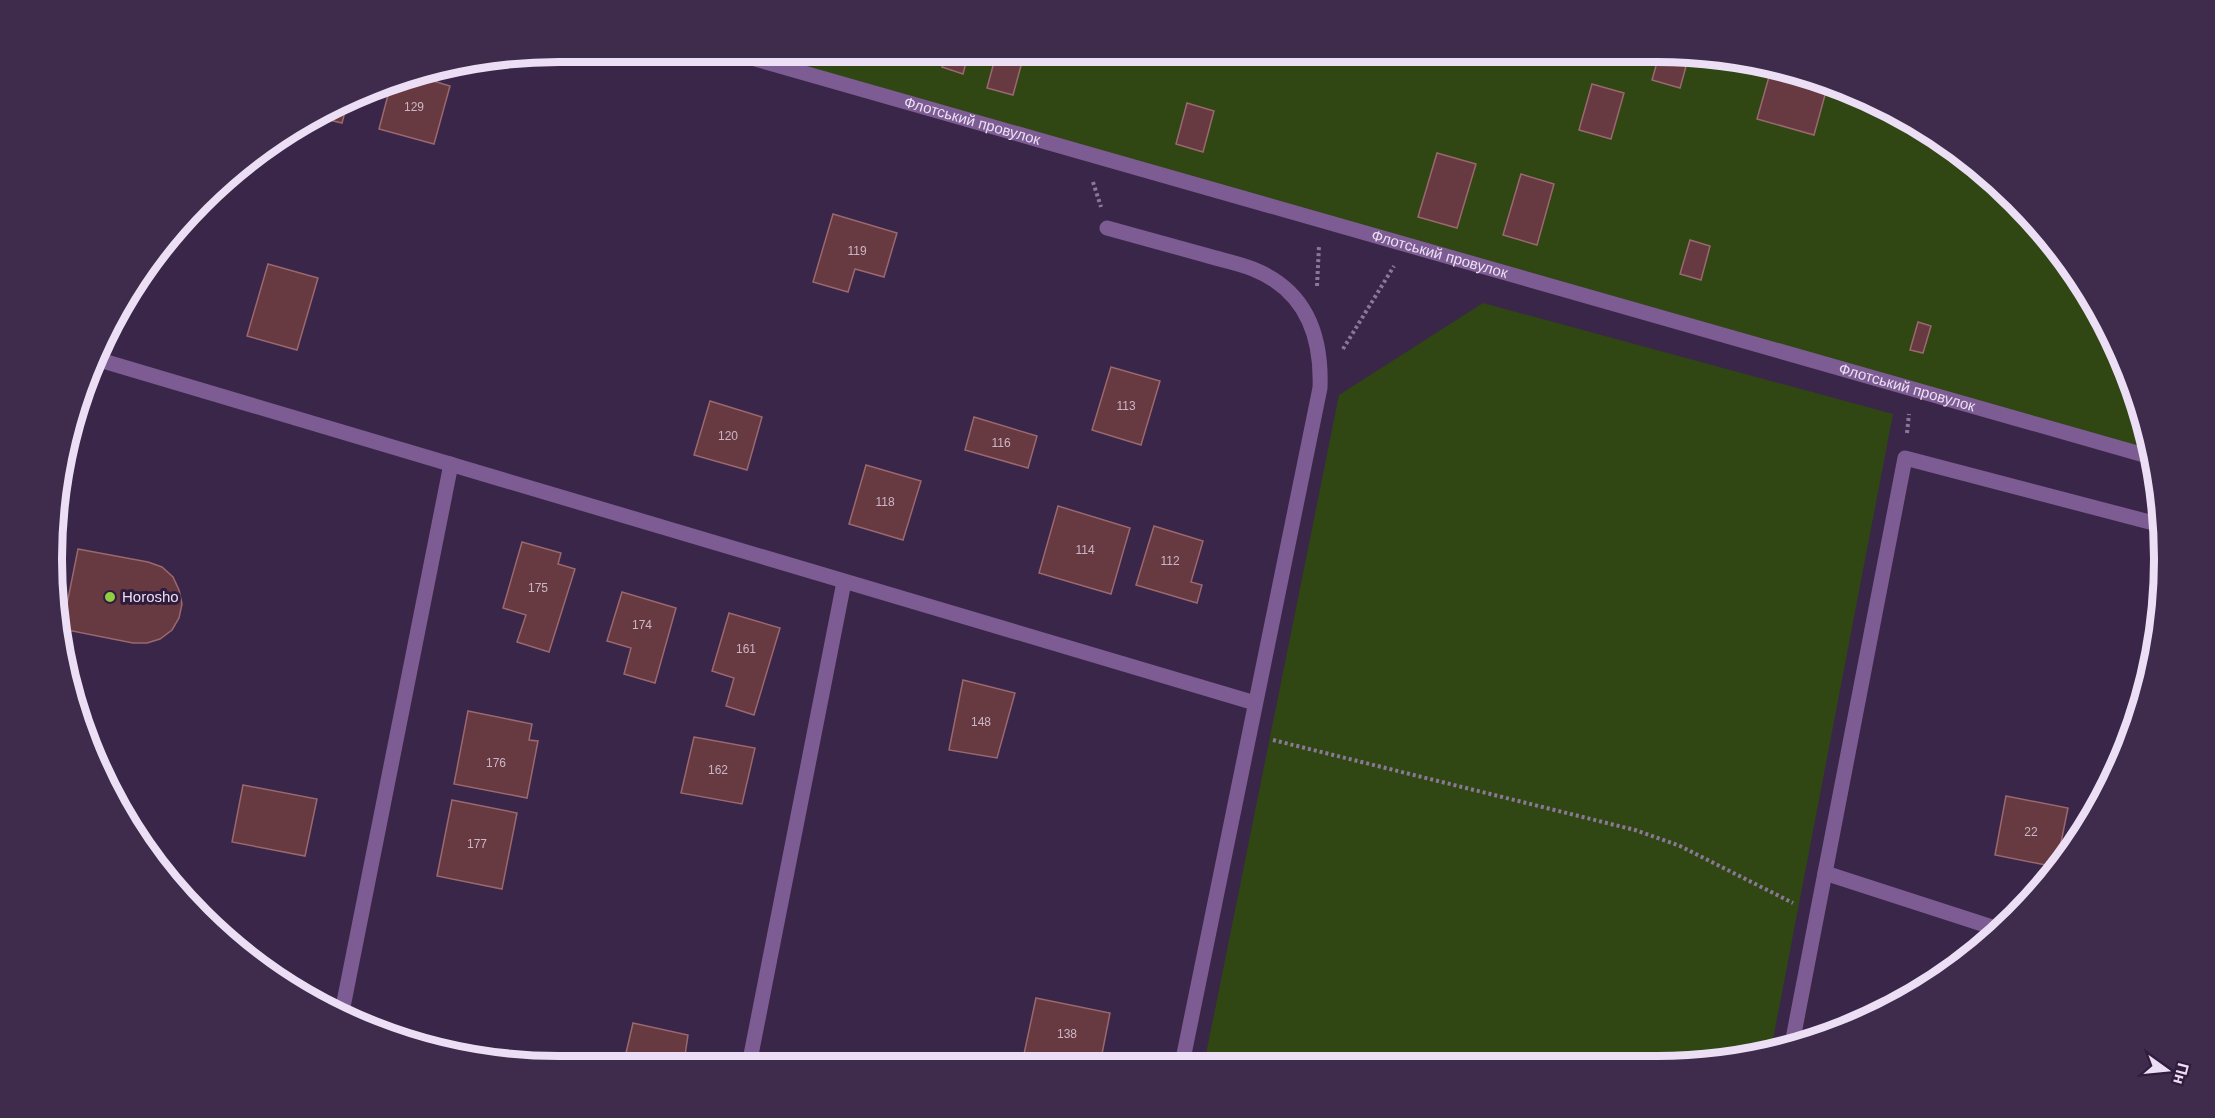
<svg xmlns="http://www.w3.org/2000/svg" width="2215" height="1118" font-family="Helvetica,sans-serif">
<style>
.green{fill:#304714}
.building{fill:#673940;stroke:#9a686f;stroke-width:1.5}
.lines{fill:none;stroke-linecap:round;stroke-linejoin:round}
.path{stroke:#8a7996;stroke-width:4;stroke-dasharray:3 3;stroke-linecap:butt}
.service{stroke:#7d5c93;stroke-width:15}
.poi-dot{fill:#8fcd42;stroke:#301c3d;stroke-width:2}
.labels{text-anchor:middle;stroke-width:6;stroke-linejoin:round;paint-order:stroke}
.number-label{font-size:12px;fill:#cbb6c8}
.street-label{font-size:15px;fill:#ecdff5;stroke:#301c3d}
.poi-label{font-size:15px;fill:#ecdff5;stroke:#301c3d;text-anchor:start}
.rim{fill:none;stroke:#ecdff5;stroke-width:8}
</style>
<rect width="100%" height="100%" fill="#3a2648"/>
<!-- green -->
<path class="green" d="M 727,51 L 1689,52 C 1721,57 1756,60 1788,68 C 1949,114 2080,237 2137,395 C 2144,414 2147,436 2151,457 Z
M 1483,303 L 1893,414 L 1771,1050 L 1722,1063 L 1204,1064 L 1339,395 Z"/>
<!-- building -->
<path class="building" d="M 946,51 L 969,51 L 963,74 L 942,67 Z
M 997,51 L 1025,51 L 1013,95 L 987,88 Z
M 1660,52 L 1690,52 L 1680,88 L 1652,80 Z
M 1772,66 L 1787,68 L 1828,84 L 1814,135 L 1757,119 Z
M 413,75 L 450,86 L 434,144 L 379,129 L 392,80 Z
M 1592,84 L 1624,93 L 1611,139 L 1579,130 Z
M 1187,103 L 1214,111 L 1203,152 L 1176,144 Z
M 347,104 L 342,123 L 321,118 Z
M 1437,153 L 1476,164 L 1457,228 L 1418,217 Z
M 1521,174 L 1554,184 L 1537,245 L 1503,235 Z
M 833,214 L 897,233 L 884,277 L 855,269 L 848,292 L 813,282 Z
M 1690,240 L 1710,246 L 1701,280 L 1680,274 Z
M 268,264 L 318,278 L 297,350 L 247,336 Z
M 1918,322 L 1931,326 L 1923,353 L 1910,350 Z
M 1111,367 L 1160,381 L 1141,445 L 1092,430 Z
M 710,401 L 762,417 L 747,470 L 694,455 Z
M 974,417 L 1037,436 L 1028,468 L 965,450 Z
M 866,465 L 921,481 L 903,540 L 849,524 Z
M 1058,506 L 1130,528 L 1111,594 L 1039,573 Z
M 1154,526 L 1203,541 L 1191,582 L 1202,585 L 1197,603 L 1136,585 Z
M 522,542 L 561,553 L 558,564 L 575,569 L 549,652 L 517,642 L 526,615 L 503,608 Z
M 78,549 L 148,562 L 162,567 L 173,577 L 179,590 L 182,604 L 179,618 L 172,630 L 160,639 L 147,643 L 133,643 L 62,629 Z
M 622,592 L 676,608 L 655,683 L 624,674 L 631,648 L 607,641 Z
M 729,613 L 780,628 L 754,715 L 726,706 L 734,678 L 712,671 Z
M 2158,621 L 2152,656 L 2148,654 Z
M 963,680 L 1015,693 L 997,758 L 949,750 Z
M 468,711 L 532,724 L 529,740 L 538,741 L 527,798 L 454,784 Z
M 694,737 L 755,748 L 742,804 L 681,793 Z
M 243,785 L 317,799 L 305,856 L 232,842 Z
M 2006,796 L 2068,808 L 2056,867 L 1995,855 Z
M 452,800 L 517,813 L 502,889 L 437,876 Z
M 273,970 L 291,974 L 289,982 Z
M 1036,998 L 1110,1013 L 1100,1064 L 1075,1064 L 1024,1054 Z
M 633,1023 L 688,1035 L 684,1062 L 673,1061 L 672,1066 L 623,1066 Z
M 823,1056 L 862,1064 L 861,1065 L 821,1065 Z"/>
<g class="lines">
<!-- path -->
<path class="path" d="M 1093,182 L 1101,207
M 1317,286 L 1319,246
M 1343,349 L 1394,266
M 1907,433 L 1909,414
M 1273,740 L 1635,830 L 1680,846 L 1793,903"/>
<!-- service -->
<g class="service">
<path id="s1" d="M 727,51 L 2151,457"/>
<path d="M 1107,228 C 1139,237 1172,246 1205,255 C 1221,260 1238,263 1253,269 C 1306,290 1322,336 1320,388 L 1182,1064"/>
<path d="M 93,358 L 1255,703"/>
<path d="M 1825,873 L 1998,929"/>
<path d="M 341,1017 L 451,464"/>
<path d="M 1792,1044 L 1905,458 L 2161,525"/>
<path d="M 749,1065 L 844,582"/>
</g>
</g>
<!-- markers -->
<circle class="poi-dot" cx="110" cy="597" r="6"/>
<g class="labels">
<!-- number labels -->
<g class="number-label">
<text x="414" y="111">129</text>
<text x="857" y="255">119</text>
<text x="1126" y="410">113</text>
<text x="728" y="440">120</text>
<text x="1001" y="447">116</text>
<text x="885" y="506">118</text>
<text x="1085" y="554">114</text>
<text x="1170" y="565">112</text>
<text x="538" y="592">175</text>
<text x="642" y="629">174</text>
<text x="746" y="653">161</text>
<text x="981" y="726">148</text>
<text x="496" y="767">176</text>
<text x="718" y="774">162</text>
<text x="2031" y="836">22</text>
<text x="477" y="848">177</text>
<text x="1067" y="1038">138</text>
</g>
<!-- street labels -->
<g class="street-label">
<text dy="5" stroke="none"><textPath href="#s1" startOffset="255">Флотський провулок</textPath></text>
<text dy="5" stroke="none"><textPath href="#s1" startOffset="741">Флотський провулок</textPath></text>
<text dy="5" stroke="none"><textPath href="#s1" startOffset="1227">Флотський провулок</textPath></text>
</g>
<!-- poi labels -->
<g class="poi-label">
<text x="122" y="602">Horosho</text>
</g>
</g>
<!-- crop -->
<path d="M0 0H2215V1118H0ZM559 62H1657A497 497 0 0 1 2154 559V559A497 497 0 0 1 1657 1056H559A497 497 0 0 1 62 559V559A497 497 0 0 1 559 62Z" fill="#3f2c4c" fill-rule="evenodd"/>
<path class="rim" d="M559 62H1657A497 497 0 0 1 2154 559V559A497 497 0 0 1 1657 1056H559A497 497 0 0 1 62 559V559A497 497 0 0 1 559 62Z"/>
<!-- north arrow -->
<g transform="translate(2167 1070) rotate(105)" stroke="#301c3d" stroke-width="4.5" paint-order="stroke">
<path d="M0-4.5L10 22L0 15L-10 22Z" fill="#ecdff5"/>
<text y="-9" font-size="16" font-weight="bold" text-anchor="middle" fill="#ecdff5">Пн</text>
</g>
</svg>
